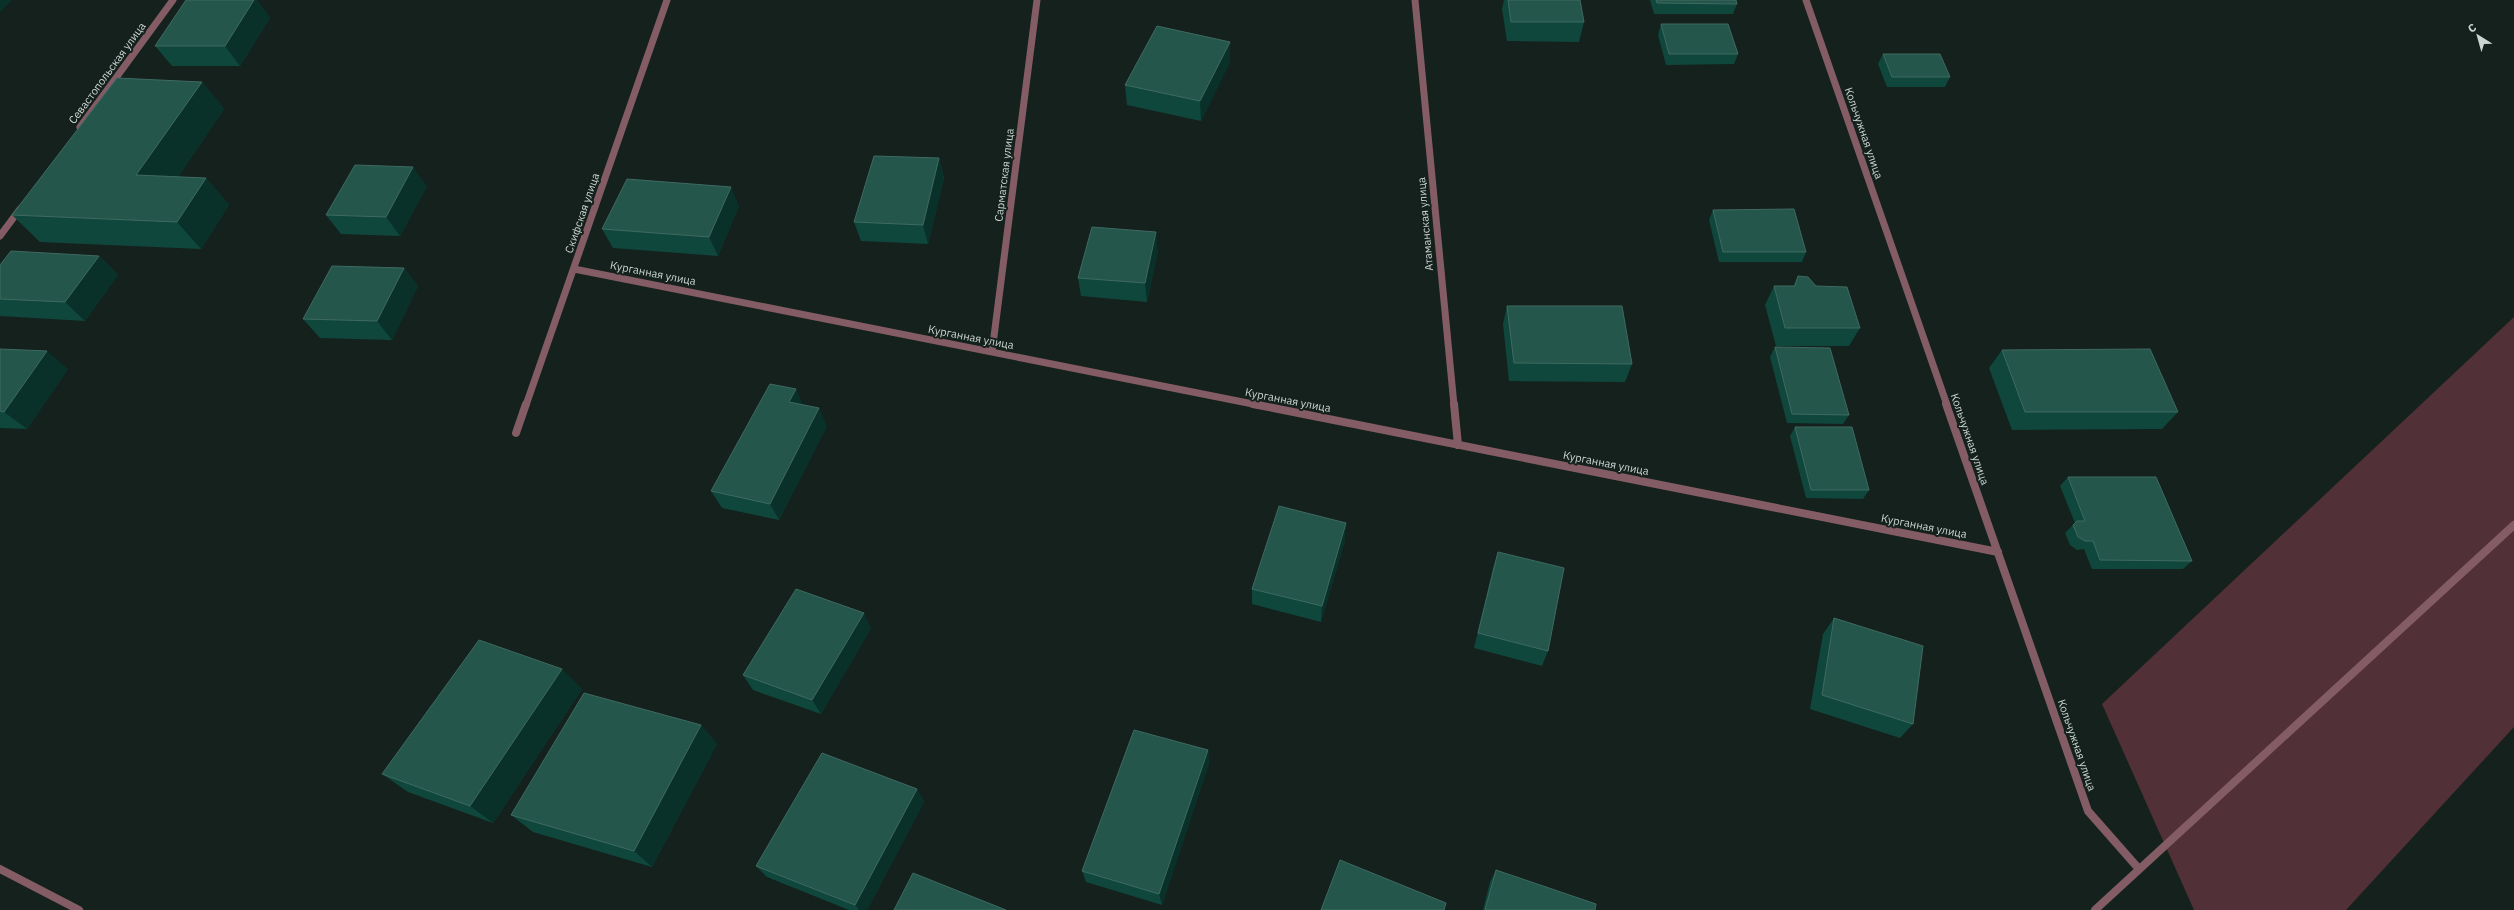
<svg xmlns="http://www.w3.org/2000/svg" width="2514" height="910" font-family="'IBM Plex Sans',sans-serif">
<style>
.green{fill:#523038}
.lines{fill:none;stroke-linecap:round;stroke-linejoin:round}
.minor-far1{stroke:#845c65;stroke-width:7}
.minor{stroke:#845c65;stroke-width:8}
.wall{fill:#10473c}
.shaded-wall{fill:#093129}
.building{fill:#24564c;stroke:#3f6a61}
.labels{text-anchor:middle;stroke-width:4;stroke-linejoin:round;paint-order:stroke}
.street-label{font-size:11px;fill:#ccd5d2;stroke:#14211d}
</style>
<rect width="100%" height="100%" fill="#14211d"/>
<!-- green -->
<path class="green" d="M 2514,317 L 2514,727 L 2346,910 L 2194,910 L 2102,704 Z"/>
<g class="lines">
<!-- minor-far1 -->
<path class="minor-far1" d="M 1415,0 L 1454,405
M 1806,0 L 1947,405
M 80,127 L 173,0
M 0,236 L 20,209
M 574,269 L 1258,405
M 992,352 L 1037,0
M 526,405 L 667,0"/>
<!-- minor -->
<path class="minor" d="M 1253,404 L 1998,552
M 1454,404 L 1458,445
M 1946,404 L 2088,811 L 2139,869
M 516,433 L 526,404
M 0,869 L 79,910
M 2095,910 L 2514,525"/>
</g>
<!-- wall -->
<path class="wall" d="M 186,0 L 257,0 L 270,18 L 240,66 L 172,66 L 155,46 Z
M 1504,0 L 1508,0 L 1584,22 L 1579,42 L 1507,41 L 1502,9 Z
M 1650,0 L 1736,0 L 1737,4 L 1733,14 L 1654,14 Z
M 1661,24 L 1738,54 L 1734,64 L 1666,65 L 1658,35 Z
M 1230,42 L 1230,62 L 1201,121 L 1127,105 L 1125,85 Z
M 1883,54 L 1950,77 L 1945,87 L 1887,87 L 1878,64 Z
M 202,82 L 224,109 L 178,177 L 206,178 L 229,205 L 201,249 L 40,242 L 12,215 Z
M 939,158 L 944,178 L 928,244 L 861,241 L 854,222 Z
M 427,186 L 400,236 L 341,234 L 326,215 Z
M 739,206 L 718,256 L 613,248 L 602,229 Z
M 1713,210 L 1806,252 L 1802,262 L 1719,262 L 1709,220 Z
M 1158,251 L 1147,302 L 1081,296 L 1078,278 Z
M 99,256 L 118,275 L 85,321 L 0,316 L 0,265 Z
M 404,268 L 418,286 L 392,340 L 320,338 L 303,319 Z
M 1798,276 L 1816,286 L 1860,328 L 1849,346 L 1776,346 L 1765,305 L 1774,286 L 1793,286 Z
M 1507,306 L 1632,364 L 1625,382 L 1509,381 L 1503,324 Z
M 1775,347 L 1849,415 L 1843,424 L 1787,423 L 1770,357 Z
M 0,349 L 68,369 L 27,429 L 0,428 Z
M 2002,350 L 2178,412 L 2162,429 L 2012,430 L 1989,368 Z
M 827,426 L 779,520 L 722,508 L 711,491 Z
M 1795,427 L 1869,490 L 1863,499 L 1806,498 L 1790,436 Z
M 2068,477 L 2192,561 L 2183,569 L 2092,569 L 2084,549 L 2077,550 L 2070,545 L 2065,533 L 2075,523 L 2060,486 Z
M 1345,540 L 1321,622 L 1252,604 L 1252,589 Z
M 1498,552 L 1548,651 L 1542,666 L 1474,648 L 1493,568 Z
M 1834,618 L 1913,724 L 1900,738 L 1810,709 L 1823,634 Z
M 871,628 L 821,714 L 753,690 L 743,675 Z
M 582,689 L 493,823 L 408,792 L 382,774 Z
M 701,725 L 717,744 L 652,867 L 533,832 L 511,815 Z
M 1208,750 L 1209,763 L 1162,905 L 1086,882 L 1082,871 Z
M 917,789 L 924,802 L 867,910 L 849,910 L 767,877 L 756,866 Z
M 1496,870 L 1595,910 L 1483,910 L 1490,882 Z"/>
<!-- shaded-wall -->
<path class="shaded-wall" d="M 0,0 L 12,0 L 0,12 Z
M 254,0 L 257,0 L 270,18 L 240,66 L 225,46 Z
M 1230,42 L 1230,62 L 1201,121 L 1200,101 Z
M 202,82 L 224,109 L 161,202 L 136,175 Z
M 939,158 L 944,178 L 928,244 L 923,225 Z
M 413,167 L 427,186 L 400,236 L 386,217 Z
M 206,178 L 229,205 L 201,249 L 177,222 Z
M 731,187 L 739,206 L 718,256 L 709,237 Z
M 1156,232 L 1158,251 L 1147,302 L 1145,283 Z
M 99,256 L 118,275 L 85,321 L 65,302 Z
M 404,268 L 418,286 L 392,340 L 377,321 Z
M 47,351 L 68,369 L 27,429 L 4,412 Z
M 796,389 L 804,407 L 789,402 Z
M 819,408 L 827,426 L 779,520 L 770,504 Z
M 1346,523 L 1345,540 L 1321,622 L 1322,606 Z
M 864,613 L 871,628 L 821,714 L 812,700 Z
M 562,669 L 582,689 L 493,823 L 470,806 Z
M 701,725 L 717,744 L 652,867 L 634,851 Z
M 1208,750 L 1209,763 L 1162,905 L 1159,894 Z
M 917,789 L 924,802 L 867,910 L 859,910 L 855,905 Z"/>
<!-- building -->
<path class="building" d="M 186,0 L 254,0 L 225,46 L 155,46 Z
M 1508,0 L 1580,0 L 1584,22 L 1511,22 Z
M 1656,0 L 1736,0 L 1737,4 L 1657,3 Z
M 1661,24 L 1728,24 L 1738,54 L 1669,54 Z
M 1157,26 L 1230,42 L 1200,101 L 1125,85 Z
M 1883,54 L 1940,54 L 1950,77 L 1892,77 Z
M 117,78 L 202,82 L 136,175 L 206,178 L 177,222 L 12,215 Z
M 874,156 L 939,158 L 923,225 L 854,222 Z
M 355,165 L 413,167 L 386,217 L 326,215 Z
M 627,179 L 731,187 L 709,237 L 602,229 Z
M 1794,209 L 1806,252 L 1723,252 L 1713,210 Z
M 1092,227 L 1156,232 L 1145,283 L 1078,278 Z
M 11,251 L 99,256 L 65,302 L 0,299 L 0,265 Z
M 332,266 L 404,268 L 377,321 L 303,319 Z
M 1798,276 L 1808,277 L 1816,286 L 1847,287 L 1860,328 L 1785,328 L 1774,286 L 1795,286 Z
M 1507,306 L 1622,306 L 1632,364 L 1514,363 Z
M 1775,347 L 1830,348 L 1849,415 L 1792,414 Z
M 0,349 L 47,351 L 4,412 L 0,411 Z
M 2150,349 L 2178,412 L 2025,412 L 2002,350 Z
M 770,384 L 796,389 L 789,402 L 819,408 L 770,504 L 711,491 Z
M 1795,427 L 1852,427 L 1869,490 L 1811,490 Z
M 2068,477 L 2156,477 L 2192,561 L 2100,560 L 2093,541 L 2085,541 L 2078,537 L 2073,525 L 2077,521 L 2085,521 Z
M 1279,506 L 1346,523 L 1322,606 L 1252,589 Z
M 1498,552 L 1564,568 L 1548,651 L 1478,633 Z
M 796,589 L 864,613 L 812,700 L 743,675 Z
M 1834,618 L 1923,646 L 1913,724 L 1822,695 Z
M 479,640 L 562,669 L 470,806 L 382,774 Z
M 584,693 L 701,725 L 634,851 L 511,815 Z
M 1134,730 L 1208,750 L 1159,894 L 1082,871 Z
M 822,753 L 917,789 L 855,905 L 756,866 Z
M 1340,860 L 1446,903 L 1444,910 L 1321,910 Z
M 1496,870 L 1596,904 L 1595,910 L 1485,910 Z
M 913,873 L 1006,910 L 894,910 Z"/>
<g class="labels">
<!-- street labels -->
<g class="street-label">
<text transform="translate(107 73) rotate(-54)" y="4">Севастопольская улица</text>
<text transform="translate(1864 133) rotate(71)" y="4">Кольчужная улица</text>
<text transform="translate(1004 175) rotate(-83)" y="4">Сарматская улица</text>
<text transform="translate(582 213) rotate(-71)" y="4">Скифская улица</text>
<text transform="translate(1425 224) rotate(-95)" y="4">Атаманская улица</text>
<text transform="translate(653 273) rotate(11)" y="4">Курганная улица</text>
<text transform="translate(971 337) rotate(11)" y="4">Курганная улица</text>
<text transform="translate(1288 400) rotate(11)" y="4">Курганная улица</text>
<text transform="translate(1970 439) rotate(71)" y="4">Кольчужная улица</text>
<text transform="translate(1606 463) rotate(11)" y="4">Курганная улица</text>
<text transform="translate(1924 526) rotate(11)" y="4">Курганная улица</text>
<text transform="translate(2077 745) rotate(71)" y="4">Кольчужная улица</text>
</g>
</g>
<!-- north arrow -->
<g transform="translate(2478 36) rotate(323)" stroke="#14211d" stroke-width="3" paint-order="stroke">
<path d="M0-3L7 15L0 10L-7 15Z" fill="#ccd5d2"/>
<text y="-6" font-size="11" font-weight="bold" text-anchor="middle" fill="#ccd5d2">С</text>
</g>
</svg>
